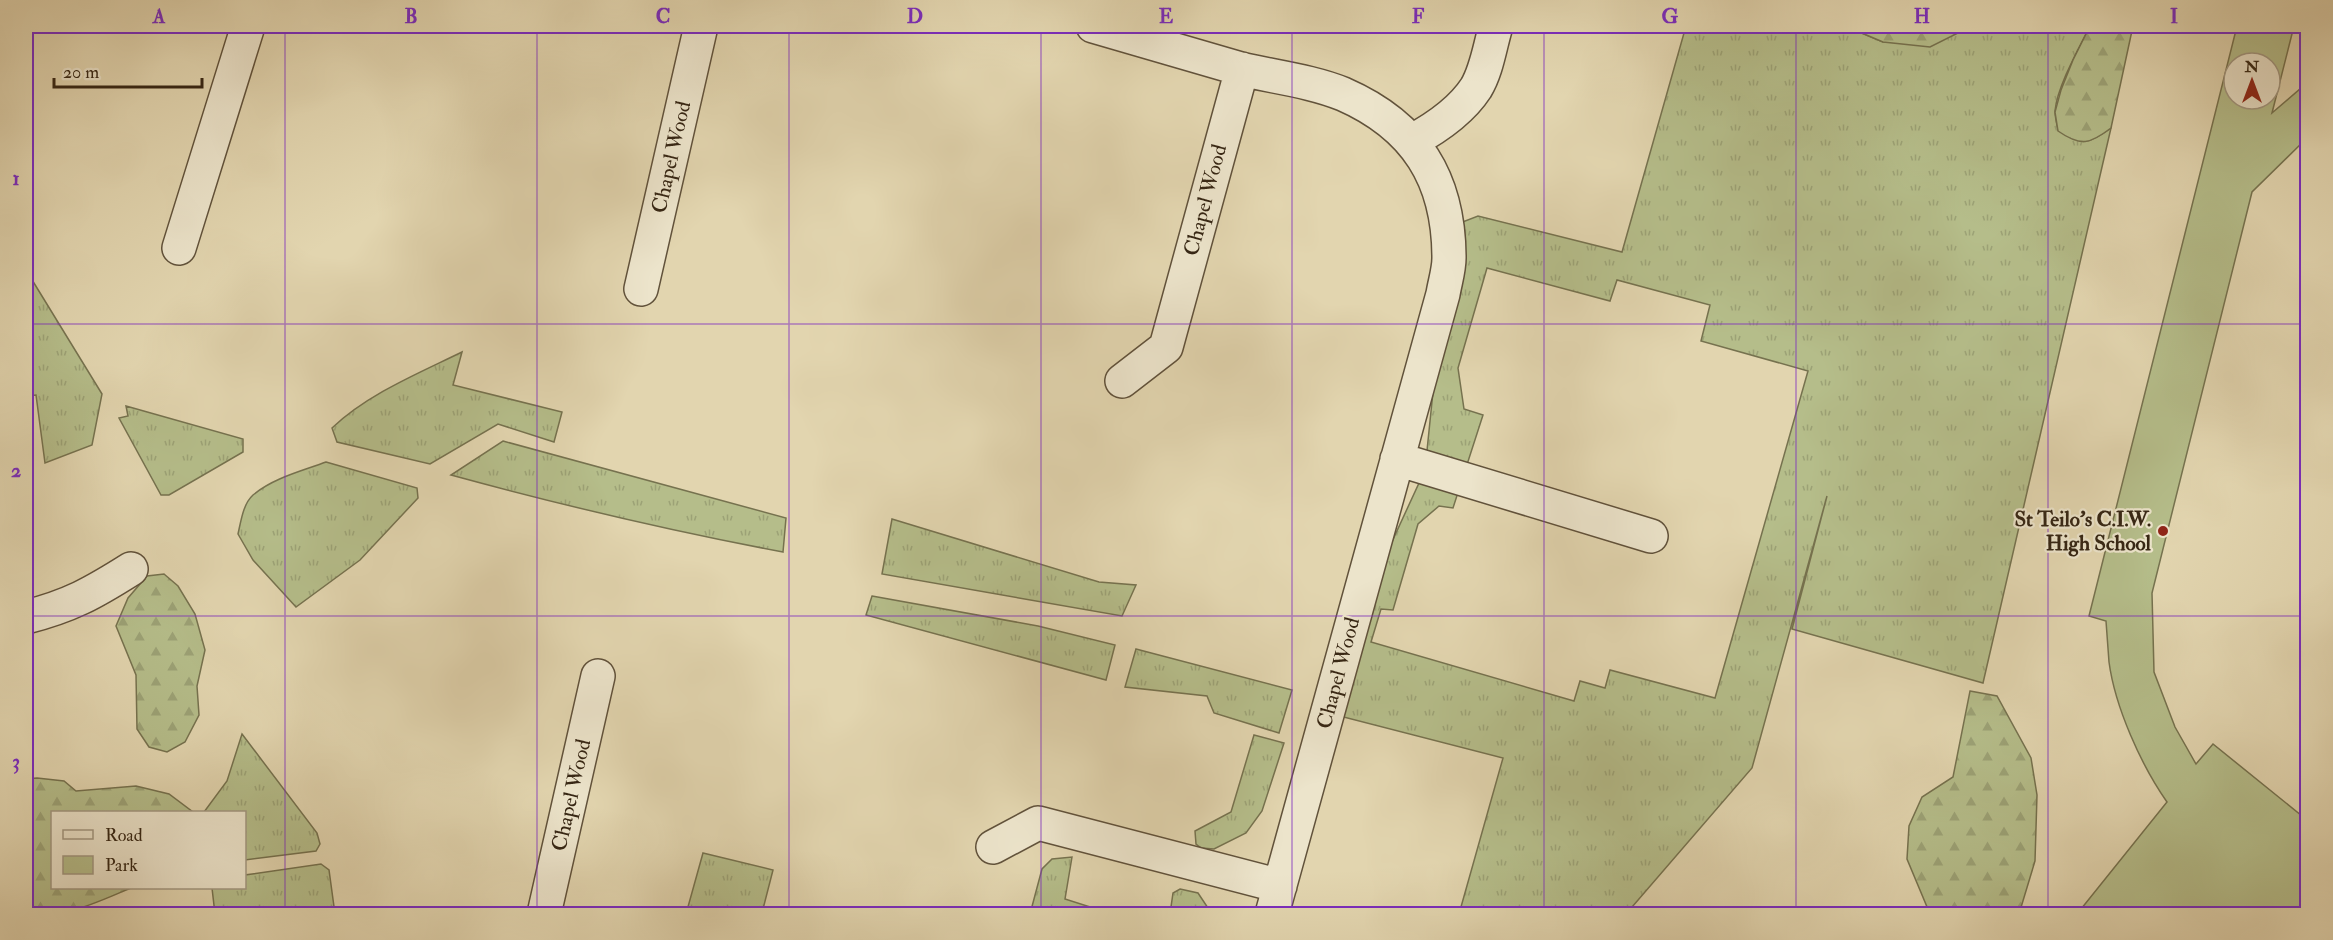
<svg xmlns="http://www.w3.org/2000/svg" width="2333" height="940" font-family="'IM FELL Double Pica',serif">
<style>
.grass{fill:url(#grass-tufts);stroke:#76724f;stroke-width:1.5;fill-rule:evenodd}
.forest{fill:url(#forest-firs);stroke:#76724f;stroke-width:1.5}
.park{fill:#b5bd8a;stroke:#76724f;stroke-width:1.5;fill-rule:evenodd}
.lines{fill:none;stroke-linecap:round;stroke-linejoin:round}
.minor-casing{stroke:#61523b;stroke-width:36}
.minor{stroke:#ece4cb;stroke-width:33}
.grid{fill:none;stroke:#7b2cbf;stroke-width:1.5;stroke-opacity:0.55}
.poi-dot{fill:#8f2418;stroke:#ece4cb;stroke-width:2}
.labels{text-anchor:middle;stroke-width:4.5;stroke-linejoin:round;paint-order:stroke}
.street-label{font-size:21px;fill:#362614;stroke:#ece4cb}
.poi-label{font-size:21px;font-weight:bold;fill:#362614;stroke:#ece4cb;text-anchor:end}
.neatline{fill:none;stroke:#7b2cbf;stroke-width:2}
.grid-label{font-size:20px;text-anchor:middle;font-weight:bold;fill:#7b2cbf}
</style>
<defs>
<pattern id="grass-tufts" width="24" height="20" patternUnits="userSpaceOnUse" patternTransform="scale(1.5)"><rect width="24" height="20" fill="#b5bd8a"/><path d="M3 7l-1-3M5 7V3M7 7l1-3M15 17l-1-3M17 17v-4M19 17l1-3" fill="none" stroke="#9ca276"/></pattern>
<pattern id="forest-firs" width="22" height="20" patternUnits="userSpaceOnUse" patternTransform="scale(1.5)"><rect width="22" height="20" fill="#b5bd8a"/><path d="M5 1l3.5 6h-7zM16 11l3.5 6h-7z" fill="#9ca276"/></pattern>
</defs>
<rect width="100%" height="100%" fill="#e2d5af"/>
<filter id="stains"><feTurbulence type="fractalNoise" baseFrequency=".00333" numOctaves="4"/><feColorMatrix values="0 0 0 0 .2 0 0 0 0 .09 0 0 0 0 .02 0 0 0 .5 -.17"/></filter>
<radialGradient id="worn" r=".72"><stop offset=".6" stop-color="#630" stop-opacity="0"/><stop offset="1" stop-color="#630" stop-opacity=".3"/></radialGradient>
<!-- grass -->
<path class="grass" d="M 1686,26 L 1845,26 L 1883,42 L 1962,31 L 1963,26 L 2090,26 C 2079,48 2057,87 2055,111 C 2055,117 2057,125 2058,130 C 2081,147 2089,144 2111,128 L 1983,683 L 1792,629 L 1827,496 L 1752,768 L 1626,914 L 1459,914 L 1503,758 L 1328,713 L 1349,635 L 1425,470 L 1443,294 L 1447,228 L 1478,216 L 1622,252 ZM 1487,268 L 1610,301 L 1617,280 L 1710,305 L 1701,341 L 1808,371 L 1715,698 L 1610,670 L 1605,688 L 1580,681 L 1574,701 L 1371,642 L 1381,609 L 1393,610 L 1418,524 L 1439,506 L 1453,508 L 1483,415 L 1464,409 L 1458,368 Z
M 26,270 L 102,394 L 92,445 L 45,463 L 36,395 L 26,396 Z
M 462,352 L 453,385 L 562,412 L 554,442 L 498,424 L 430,464 L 337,442 L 332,428 C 368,394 417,374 462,352 Z
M 126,406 L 243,439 L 243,452 L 169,495 L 161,495 L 119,418 L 128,416 Z
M 503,441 L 786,518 L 783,552 C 671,531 561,505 451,475 Z
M 326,462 L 417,488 L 418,498 L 360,560 L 296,607 L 253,560 L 238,534 C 241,521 243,504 253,495 C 273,478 302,471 326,462 Z
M 892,519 L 1099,582 L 1136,585 L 1122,616 L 882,574 Z
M 872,596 L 1038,626 L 1115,645 L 1106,680 L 866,615 Z
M 1136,649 L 1292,690 L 1279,733 L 1214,713 L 1207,696 L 1125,687 Z
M 242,734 L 317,833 L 320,844 L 316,851 L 245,860 L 244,812 L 204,812 L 227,781 Z
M 1254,735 L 1284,743 L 1262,811 L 1246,833 L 1214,849 L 1201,848 L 1196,844 L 1195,831 L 1231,812 Z
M 703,853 L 773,870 L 763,909 L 781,914 L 686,914 Z
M 1072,857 L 1065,899 L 1112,914 L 1030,914 L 1042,869 L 1052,859 Z
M 321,864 L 329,870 L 335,914 L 215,914 L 212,888 L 244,888 L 245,875 Z
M 1180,889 L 1198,893 L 1212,914 L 1170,914 L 1173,893 Z"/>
<!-- forest -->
<path class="forest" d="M 1845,26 L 1963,26 L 1962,31 L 1930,47 L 1883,42 Z
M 2090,26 L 2133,26 L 2111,128 C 2090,144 2081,147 2058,131 L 2055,112 L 2061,90 L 2073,60 Z
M 164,574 L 178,586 L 195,614 L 205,650 L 197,686 L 199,715 L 185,742 L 167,752 L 149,747 L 137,729 L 136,675 L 116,626 L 128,598 L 147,576 Z
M 1970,691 L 1997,696 L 2031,758 L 2037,795 L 2035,861 L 2019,914 L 1930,914 L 1907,859 L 1909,826 L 1922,797 L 1953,777 Z
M 37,778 L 64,781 L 76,791 L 136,786 L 169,794 L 193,812 L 52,812 L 52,888 L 131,888 C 97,902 62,921 26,910 L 26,779 Z"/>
<!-- park -->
<path class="park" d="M 2237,26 L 2294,26 L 2272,113 L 2307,83 L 2307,138 L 2252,192 L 2152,593 L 2154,672 L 2175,727 L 2196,764 L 2213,744 L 2307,820 L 2307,914 L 2077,914 L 2167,802 C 2141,765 2115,707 2109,662 C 2108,649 2107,635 2106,621 L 2089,616 ZM 2234,63 L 2270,63 L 2270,99 L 2234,99 Z"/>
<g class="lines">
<defs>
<path id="minor" d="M 1093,26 C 1142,40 1192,55 1241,69 C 1274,77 1311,81 1343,94 C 1416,126 1449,179 1449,258 C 1449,270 1445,282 1443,294 L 1272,914
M 1412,141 C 1436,128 1461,111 1476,88 C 1487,70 1490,45 1496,26
M 179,248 L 248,26
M 641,289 L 701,26
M 1122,381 L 1166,347 L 1242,69
M 1397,459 L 1651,536
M 26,617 C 70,606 93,593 131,569
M 993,847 L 1038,823 L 1280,886
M 544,914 L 598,676"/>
</defs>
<!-- minor casing -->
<use href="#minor" class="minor-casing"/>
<!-- minor -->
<use href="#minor" class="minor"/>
</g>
<!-- grid -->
<path class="grid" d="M 285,26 L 285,914M 537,26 L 537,914M 789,26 L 789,914M 1041,26 L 1041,914M 1292,26 L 1292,914M 1544,26 L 1544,914M 1796,26 L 1796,914M 2048,26 L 2048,914M 26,324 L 2308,324M 26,616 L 2308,616"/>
<!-- markers -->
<circle class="poi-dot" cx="2163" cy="531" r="6"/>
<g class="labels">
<!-- street labels -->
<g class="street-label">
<text transform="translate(671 157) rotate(-77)" y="7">Chapel Wood</text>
<text transform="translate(1205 200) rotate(-75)" y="7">Chapel Wood</text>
<text transform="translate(1338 673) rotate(-75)" y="7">Chapel Wood</text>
<text transform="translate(571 795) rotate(-77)" y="7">Chapel Wood</text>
</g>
<!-- poi labels -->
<g class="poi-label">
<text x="2151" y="526">St Teilo's C.I.W.<tspan x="2151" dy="24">High School</tspan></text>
</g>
</g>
<!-- margin -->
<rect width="2333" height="940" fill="none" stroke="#e2d5af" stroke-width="66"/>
<!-- legend -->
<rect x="51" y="811" width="195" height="78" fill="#ece4cb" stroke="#a39882" stroke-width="1.5"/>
<rect x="63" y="830" width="30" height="9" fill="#ece4cb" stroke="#a39882" stroke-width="1.5"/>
<text x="105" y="841" font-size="18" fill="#362614">Road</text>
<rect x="63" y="856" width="30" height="18" fill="#b5bd8a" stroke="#a39882" stroke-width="1.5"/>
<text x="105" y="871" font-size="18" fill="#362614">Park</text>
<!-- north arrow -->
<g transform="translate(2252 81)"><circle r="28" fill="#ece4cb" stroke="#a39882" stroke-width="1.5"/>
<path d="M0-4.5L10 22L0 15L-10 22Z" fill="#8f2418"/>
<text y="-9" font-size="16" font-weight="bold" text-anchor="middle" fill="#362614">N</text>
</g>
<!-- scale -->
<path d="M54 78v9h148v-9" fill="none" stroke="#362614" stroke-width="3"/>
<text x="63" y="78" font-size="18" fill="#362614" stroke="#ece4cb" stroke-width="4.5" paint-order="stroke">20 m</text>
<rect x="33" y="33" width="2267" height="874" class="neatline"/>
<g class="grid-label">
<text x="159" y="23">A</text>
<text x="411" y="23">B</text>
<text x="663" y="23">C</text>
<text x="915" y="23">D</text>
<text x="1166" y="23">E</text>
<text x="1418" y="23">F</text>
<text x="1670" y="23">G</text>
<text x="1922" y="23">H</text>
<text x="2174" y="23">I</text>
<text x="16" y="185">1</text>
<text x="16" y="477">2</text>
<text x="16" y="768">3</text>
</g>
<rect width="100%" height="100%" filter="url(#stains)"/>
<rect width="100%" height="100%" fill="url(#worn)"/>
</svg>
